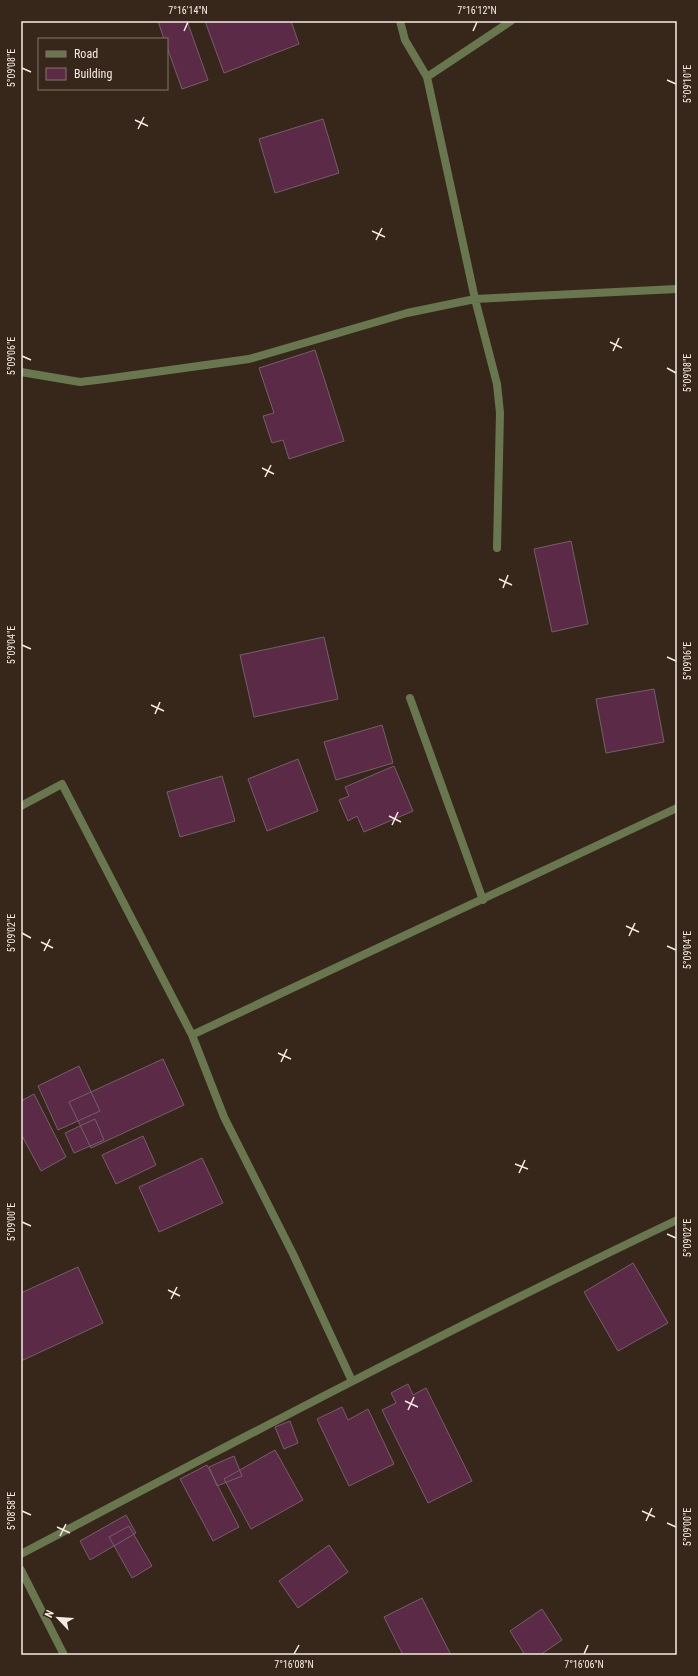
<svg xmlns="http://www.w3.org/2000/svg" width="698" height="1676" font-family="'Roboto Condensed',sans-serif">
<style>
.building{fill:#5b2a46;stroke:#745f69}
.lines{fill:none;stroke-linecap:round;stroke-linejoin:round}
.street{stroke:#69774e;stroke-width:8}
.ticks{fill:none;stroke:#f6ebe3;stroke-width:1.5}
.neatline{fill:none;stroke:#f6ebe3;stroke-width:1.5}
.ticks-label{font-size:10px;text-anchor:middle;fill:#f6ebe3}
</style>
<rect width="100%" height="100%" fill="#37271b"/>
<!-- building -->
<path class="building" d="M 158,21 L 187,21 L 208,80 L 182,89 L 167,47 L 167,39 L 164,39 Z
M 205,21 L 291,21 L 299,44 L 224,73 Z
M 323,119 L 339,173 L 275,193 L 259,139 Z
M 315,350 L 344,441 L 289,459 L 283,440 L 272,443 L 263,416 L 274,413 L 259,368 Z
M 571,541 L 588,624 L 552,632 L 534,549 Z
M 324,637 L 338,699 L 254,717 L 240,655 Z
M 654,689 L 664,742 L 606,753 L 596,699 Z
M 382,725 L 393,763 L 336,780 L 324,742 Z
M 298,759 L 318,811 L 267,831 L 248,779 Z
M 394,766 L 413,811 L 364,832 L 357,816 L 348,821 L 339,800 L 349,796 L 345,787 Z
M 222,776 L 235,821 L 180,837 L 167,792 Z
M 163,1059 L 184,1105 L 91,1148 L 69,1102 Z
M 79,1066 L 100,1111 L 58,1130 L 38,1086 Z
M 34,1094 L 66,1157 L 41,1171 L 21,1134 L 21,1101 Z
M 95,1119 L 104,1140 L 74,1153 L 65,1133 Z
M 143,1136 L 156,1165 L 116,1184 L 102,1155 Z
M 202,1158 L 223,1203 L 159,1232 L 139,1187 Z
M 633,1263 L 668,1323 L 618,1351 L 584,1292 Z
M 78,1267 L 103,1323 L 21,1361 L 21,1293 Z
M 408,1384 L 413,1395 L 426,1388 L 472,1481 L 428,1503 L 382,1410 L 396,1403 L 391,1393 Z
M 342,1407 L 348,1420 L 368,1409 L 394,1464 L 349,1486 L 317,1419 Z
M 290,1421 L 298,1443 L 284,1449 L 275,1427 Z
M 275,1450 L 303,1500 L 251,1529 L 224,1479 Z
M 234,1456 L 242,1476 L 217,1486 L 209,1467 Z
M 207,1465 L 239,1527 L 213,1541 L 180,1479 Z
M 126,1515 L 136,1533 L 90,1560 L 80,1541 Z
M 129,1526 L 152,1566 L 132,1578 L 109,1537 Z
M 329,1545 L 348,1572 L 298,1608 L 279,1581 Z
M 422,1598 L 451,1655 L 403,1655 L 384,1617 Z
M 542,1609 L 562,1640 L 540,1655 L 525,1655 L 510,1631 Z"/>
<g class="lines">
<!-- street -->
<path class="street" d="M 400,21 L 405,40 L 427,77 L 475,299 L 497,384 L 500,413 L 497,548
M 427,77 L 511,21
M 21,372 L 80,382 L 105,379 L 249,359 L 407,313 L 475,299 L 677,289
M 410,698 L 483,900
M 21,806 L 62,784 L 192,1035 L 224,1117 L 293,1254 L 352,1381
M 192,1035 L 677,808
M 21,1554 C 238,1440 455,1326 677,1220
M 21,1570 L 64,1655"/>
</g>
<!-- ticks -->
<path class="ticks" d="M 184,31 L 188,22M 473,31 L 477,22M 22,68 L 31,72M 667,80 L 676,84M 135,120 L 148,126M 138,129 L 144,117M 372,231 L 385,237M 376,240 L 382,228M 610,342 L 622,348M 613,351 L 619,338M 22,356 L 31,360M 667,368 L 676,373M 262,468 L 274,474M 265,477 L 271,465M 499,579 L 512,585M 503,588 L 508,575M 22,645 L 31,649M 667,657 L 676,661M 151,705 L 164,711M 155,714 L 160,702M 389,816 L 401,822M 392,825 L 398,812M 626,926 L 639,932M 22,933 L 31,938M 629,936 L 635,923M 41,942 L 53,948M 667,946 L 676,950M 44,951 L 50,939M 278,1053 L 291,1059M 281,1062 L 287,1049M 515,1164 L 528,1169M 519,1173 L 525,1160M 22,1222 L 31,1226M 667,1234 L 676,1238M 168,1290 L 180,1296M 171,1299 L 177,1287M 405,1401 L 418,1407M 408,1410 L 414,1397M 22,1511 L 31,1515M 642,1511 L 655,1517M 646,1521 L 652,1508M 667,1523 L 676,1527M 57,1527 L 70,1533M 60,1536 L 66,1524M 294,1654 L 299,1645M 584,1654 L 588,1645"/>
<!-- border -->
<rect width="698" height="1676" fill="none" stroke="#37271b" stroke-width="44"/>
<!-- legend -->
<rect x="38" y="38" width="130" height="52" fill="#37271b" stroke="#83756b"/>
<rect x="46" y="51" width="20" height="6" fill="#69774e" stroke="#83756b"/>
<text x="74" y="58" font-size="12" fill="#f6ebe3">Road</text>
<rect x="46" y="68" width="20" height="12" fill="#5b2a46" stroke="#83756b"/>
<text x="74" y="78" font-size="12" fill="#f6ebe3">Building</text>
<!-- north arrow -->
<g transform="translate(58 1618) rotate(295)" stroke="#37271b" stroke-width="3" paint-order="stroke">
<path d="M0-3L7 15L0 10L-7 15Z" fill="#f6ebe3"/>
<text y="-6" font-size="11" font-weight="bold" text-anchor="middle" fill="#f6ebe3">N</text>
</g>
<rect x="22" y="22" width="654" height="1632" class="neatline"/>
<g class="ticks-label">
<text x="188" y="14">7°16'14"N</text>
<text x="477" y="14">7°16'12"N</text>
<text transform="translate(11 68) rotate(-90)" y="4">5°09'08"E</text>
<text transform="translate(687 84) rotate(-90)" y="4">5°09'10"E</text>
<text transform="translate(11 356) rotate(-90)" y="4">5°09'06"E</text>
<text transform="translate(687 373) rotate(-90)" y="4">5°09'08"E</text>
<text transform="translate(11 645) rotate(-90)" y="4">5°09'04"E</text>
<text transform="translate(687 661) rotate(-90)" y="4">5°09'06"E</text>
<text transform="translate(11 933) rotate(-90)" y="4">5°09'02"E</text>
<text transform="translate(687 950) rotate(-90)" y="4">5°09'04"E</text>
<text transform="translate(11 1222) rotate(-90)" y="4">5°09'00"E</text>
<text transform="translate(687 1238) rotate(-90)" y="4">5°09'02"E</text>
<text transform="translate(11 1511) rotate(-90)" y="4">5°08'58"E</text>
<text transform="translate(687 1527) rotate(-90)" y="4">5°09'00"E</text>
<text x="294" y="1668">7°16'08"N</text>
<text x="584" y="1668">7°16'06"N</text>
</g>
</svg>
